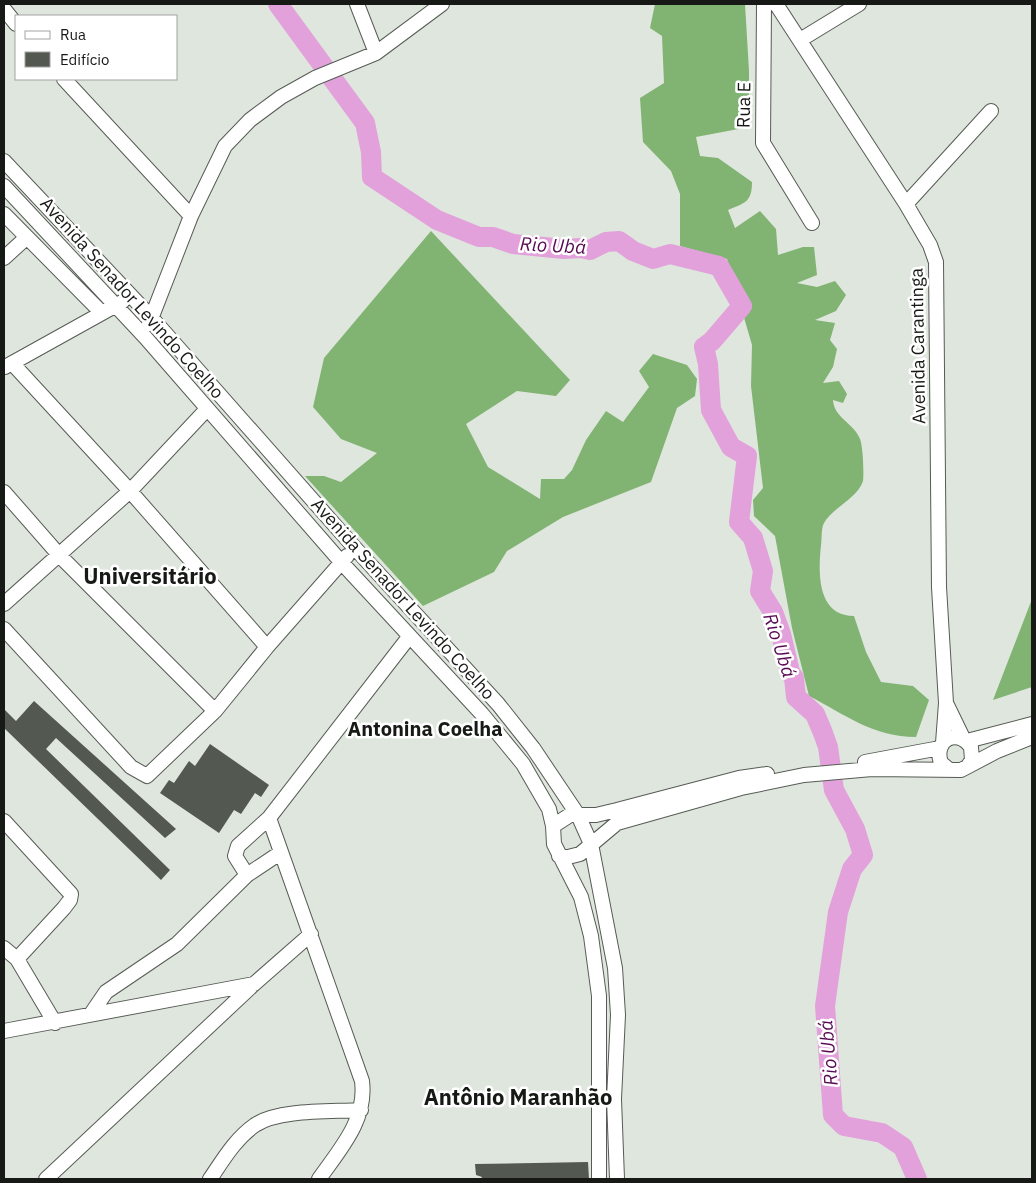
<svg xmlns="http://www.w3.org/2000/svg" width="1036" height="1183" font-family="'IBM Plex Sans',sans-serif">
<style>
.forest{fill:#81b473}
.lines{fill:none;stroke-linecap:round;stroke-linejoin:round}
.river{stroke:#e2a1db;stroke-width:20}
.building{fill:#535851}
.minor-casing{stroke:#565c55;stroke-width:16}
.minor{stroke:#fff;stroke-width:14}
.labels{text-anchor:middle;stroke-width:5;stroke-linejoin:round;paint-order:stroke}
.street-label{font-size:18px;fill:#171916;stroke:#fff}
.water-label{font-size:19px;font-style:italic;fill:#580a54;stroke:#fff}
.quarter-label{font-size:20px;font-weight:bold;fill:#171916;stroke:#fff}
.district-label{font-size:22px;font-weight:bold;fill:#171916;stroke:#fff}
</style>
<rect width="100%" height="100%" fill="#dfe6dd"/>
<!-- forest -->
<path class="forest" d="M 655,4 L 745,4 L 749,71 L 749,127 L 696,137 L 700,156 L 718,158 L 752,182 C 752,202 745,203 728,210 L 735,228 L 760,211 L 776,229 L 778,255 L 803,247 L 814,247 L 817,275 L 797,283 L 817,287 L 835,281 L 846,295 L 836,311 L 815,320 L 835,323 L 830,340 L 837,349 L 833,367 L 823,383 L 839,381 L 847,394 L 843,403 L 833,400 C 834,418 854,423 860,439 C 863,446 864,474 863,481 C 857,499 832,508 824,523 C 821,528 822,539 821,545 C 818,573 817,616 854,616 L 866,652 L 881,682 L 913,686 L 929,700 L 916,737 C 873,737 846,715 809,696 L 792,628 L 775,536 L 754,516 L 753,500 L 763,488 L 751,386 L 752,345 L 727,259 L 680,246 L 680,194 L 671,171 L 643,142 L 640,98 L 664,83 L 662,36 L 650,28 Z
M 431,231 L 570,380 L 556,396 L 517,391 L 466,424 L 488,467 L 540,499 L 541,479 L 564,479 L 572,470 L 586,440 L 606,411 L 623,422 L 649,387 L 639,371 L 653,354 L 687,365 L 697,379 L 695,396 L 677,408 L 651,482 L 563,517 L 507,551 L 494,572 L 423,606 L 305,476 L 324,476 L 341,482 L 377,453 L 341,439 L 313,407 L 324,358 Z
M 1032,599 L 1032,687 L 993,700 Z"/>
<g class="lines">
<!-- river -->
<path class="river" d="M 278,4 L 365,123 L 371,152 L 372,177 L 437,220 L 479,237 L 493,237 L 513,244 L 564,249 L 581,248 L 590,250 L 606,242 L 619,241 L 633,251 L 653,259 L 670,254 L 719,266 L 742,306 L 712,341 L 704,347 L 708,364 L 711,410 L 731,447 L 747,456 L 739,522 L 753,538 L 763,571 L 760,591 L 773,612 L 781,634 L 790,672 L 794,678 L 796,697 L 815,714 L 823,733 L 828,747 L 834,790 L 855,829 L 863,855 L 852,869 L 838,912 L 825,1006 L 833,1115 L 844,1126 L 882,1133 L 903,1147 L 917,1179"/>
</g>
<!-- building -->
<path class="building" d="M 34,701 L 176,829 L 165,838 L 56,738 L 46,749 L 170,870 L 161,880 L 4,728 L 4,709 L 16,721 Z
M 210,744 L 269,785 L 261,797 L 255,793 L 241,814 L 234,810 L 219,833 L 160,793 L 169,780 L 174,783 L 189,761 L 195,766 Z
M 588,1162 L 589,1179 L 481,1179 L 482,1177 L 476,1175 L 475,1164 Z"/>
<g class="lines">
<defs>
<path id="minor" d="M 357,4 L 376,53
M 764,4 L 763,143 L 812,223
M 776,4 L 906,204 L 930,245 L 936,262 L 939,587 L 946,703 L 943,743
M 4,9 L 16,24
M 800,40 L 859,4
M 64,79 L 191,216
M 4,161 L 151,317 L 354,547 L 498,704 L 533,748 L 578,815 L 591,844 L 615,968 L 618,1015 L 614,1099 L 617,1179
M 4,186 L 145,337 L 342,563 L 482,714 L 523,764 L 549,809 L 553,826 L 554,844 L 581,897 L 591,936 L 599,996 L 599,1179
M 906,204 L 991,111
M 4,214 L 102,313
M 4,258 L 26,238
M 149,324 L 191,216 L 225,146 L 250,120 L 281,97 L 315,78 L 376,53 L 442,4
M 12,363 L 130,491 L 267,647
M 5,367 L 122,302
M 4,492 L 60,556 L 215,711
M 4,604 L 130,491 L 207,409
M 4,629 L 131,767 L 147,776 L 215,711 L 267,647 L 347,556
M 946,703 L 963,738
M 967,741 L 1032,724
M 865,762 L 940,748
M 947,768 L 941,763 C 933,740 957,727 971,747 L 972,760 L 968,766
M 269,818 L 362,1081 C 367,1120 340,1149 319,1179
M 4,821 L 71,894 L 70,900 L 64,908 L 17,959
M 553,826 L 570,815 L 596,815 L 617,810 L 739,778 L 767,774
M 559,856 L 568,857 L 580,854 L 617,823 L 741,788 L 804,775 L 872,769 L 961,770 L 997,751 L 1032,737
M 247,875 L 235,856 L 238,846 L 269,818 L 409,637
M 4,948 L 17,959 L 55,1023
M 91,1014 L 106,992 L 177,944 L 247,875 L 280,853
M 4,1031 L 254,984
M 46,1179 L 254,984 L 311,934
M 210,1179 C 223,1160 235,1139 255,1125 C 279,1109 332,1112 361,1110"/>
</defs>
<!-- minor casing -->
<use href="#minor" class="minor-casing"/>
<!-- minor -->
<use href="#minor" class="minor"/>
</g>
<g class="labels">
<!-- street labels -->
<g class="street-label">
<text transform="translate(744 105) rotate(-89)" y="6">Rua E</text>
<text transform="translate(132 298) rotate(48)" y="6">Avenida Senador Levindo Coelho</text>
<text transform="translate(918 346) rotate(-91)" y="6">Avenida Carantinga</text>
<text transform="translate(403 599) rotate(48)" y="6">Avenida Senador Levindo Coelho</text>
</g>
<!-- water labels -->
<g class="water-label">
<text transform="translate(553 245) rotate(3)" y="7">Rio Ubá</text>
<text transform="translate(780 645) rotate(72)" y="7">Rio Ubá</text>
<text transform="translate(828 1053) rotate(-95)" y="7">Rio Ubá</text>
</g>
<!-- quarter labels -->
<g class="quarter-label">
<text x="425" y="736">Antonina Coelha</text>
</g>
<!-- district labels -->
<g class="district-label">
<text x="150" y="584">Universitário</text>
<text x="518" y="1105">Antônio Maranhão</text>
</g>
</g>
<!-- border -->
<rect width="1036" height="1183" fill="none" stroke="#171916" stroke-width="10"/>
<!-- legend -->
<rect x="15" y="15" width="162" height="65" fill="#ffffff" stroke="#a2a3a2"/>
<rect x="25" y="31" width="25" height="8" fill="#ffffff" stroke="#a2a3a2"/>
<text x="60" y="40" font-size="15" fill="#171916">Rua</text>
<rect x="25" y="52" width="25" height="15" fill="#535851" stroke="#a2a3a2"/>
<text x="60" y="65" font-size="15" fill="#171916">Edifício</text>
</svg>
